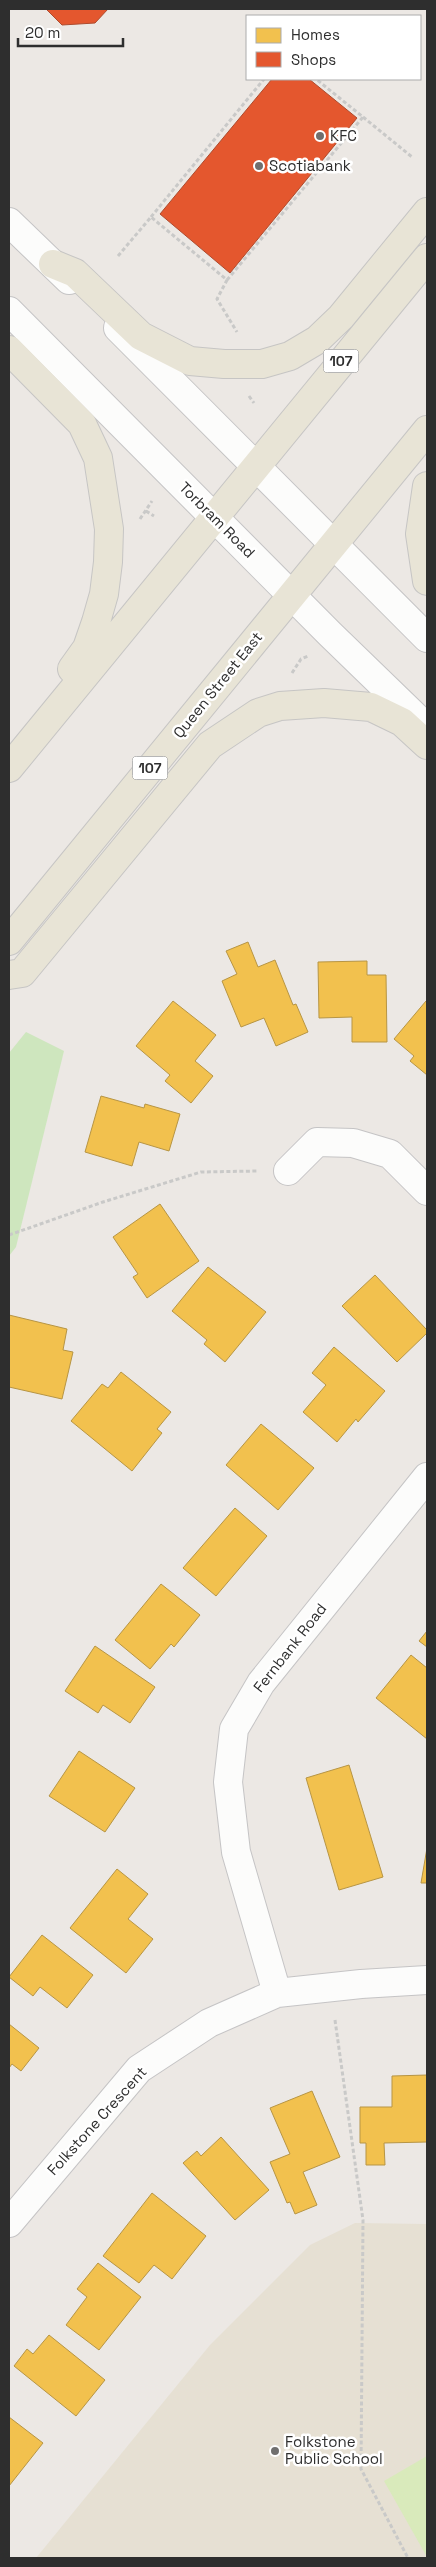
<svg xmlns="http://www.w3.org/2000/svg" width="436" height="2567" font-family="'Space Grotesk',sans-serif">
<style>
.education{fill:#e6e0d3}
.green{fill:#cee6be}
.pitch{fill:#d9eabb}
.homes{fill:#f2c14e;stroke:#b79544}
.shops{fill:#e4572e;stroke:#ad4b2e}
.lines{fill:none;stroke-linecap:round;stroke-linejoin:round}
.street-casing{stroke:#c5c4c5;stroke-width:30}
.secondary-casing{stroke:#c5c4c5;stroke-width:30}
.primary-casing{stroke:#c6c5c4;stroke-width:30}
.path{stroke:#c9c9c8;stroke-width:3;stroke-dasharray:4 2.5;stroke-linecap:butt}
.street{stroke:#fcfcfb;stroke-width:28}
.secondary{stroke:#fcfcfb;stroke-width:28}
.primary{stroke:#e8e4d6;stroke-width:28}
.poi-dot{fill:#706f6e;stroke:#fff;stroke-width:2}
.labels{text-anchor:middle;stroke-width:5;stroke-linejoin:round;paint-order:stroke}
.shield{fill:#fff;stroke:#6d6d6d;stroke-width:1}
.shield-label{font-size:14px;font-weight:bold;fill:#2e2e2e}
.poi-label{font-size:15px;fill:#2e2e2e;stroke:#fff;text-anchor:start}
.street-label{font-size:15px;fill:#2e2e2e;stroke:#fff}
</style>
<rect width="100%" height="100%" fill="#ece8e4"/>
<!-- education -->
<path class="education" d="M 355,2223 L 427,2224 L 427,2558 L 36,2558 L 210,2345 L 310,2245 Z"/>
<!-- green -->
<path class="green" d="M 26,1032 L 64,1051 L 16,1247 L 9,1256 L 9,1053 Z"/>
<!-- pitch -->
<path class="pitch" d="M 427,2456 L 427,2557 L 384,2481 Z"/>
<!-- homes -->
<path class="homes" d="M 248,942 L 258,967 L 275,960 L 293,1005 L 296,1004 L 308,1032 L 276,1046 L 264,1018 L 241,1027 L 222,981 L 237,974 L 226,951 Z
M 367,961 L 367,975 L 386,975 L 387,1042 L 352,1042 L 352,1017 L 319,1018 L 318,962 Z
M 173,1001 L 216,1035 L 195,1061 L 213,1076 L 191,1103 L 165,1081 L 170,1075 L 136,1046 Z
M 426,1001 L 427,1002 L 427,1075 L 410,1061 L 414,1056 L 394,1039 Z
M 101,1096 L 144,1108 L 145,1104 L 180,1114 L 169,1151 L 139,1142 L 132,1166 L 85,1152 Z
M 160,1204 L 199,1261 L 147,1298 L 133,1277 L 138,1274 L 113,1237 Z
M 208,1267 L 266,1312 L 225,1362 L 204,1344 L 207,1340 L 172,1311 Z
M 375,1275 L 427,1330 L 427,1333 L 397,1362 L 342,1306 Z
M 9,1315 L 67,1329 L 63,1350 L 73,1352 L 62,1399 L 9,1387 Z
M 334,1347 L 385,1391 L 358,1422 L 356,1419 L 337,1442 L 303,1412 L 326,1385 L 312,1373 Z
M 121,1372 L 171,1412 L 157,1429 L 162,1433 L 132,1471 L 71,1421 L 102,1384 L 108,1388 Z
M 261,1424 L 314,1468 L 278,1510 L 226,1465 Z
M 235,1508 L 267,1536 L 216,1596 L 183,1568 Z
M 161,1584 L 200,1615 L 174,1647 L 171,1644 L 150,1669 L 115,1640 Z
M 427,1631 L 427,1647 L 419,1641 Z
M 95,1646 L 155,1687 L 130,1723 L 103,1705 L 98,1713 L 65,1691 Z
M 411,1655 L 427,1668 L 427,1739 L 376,1698 Z
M 79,1751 L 135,1788 L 105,1832 L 49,1796 Z
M 349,1765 L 383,1877 L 339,1890 L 306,1778 Z
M 427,1848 L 427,1883 L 421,1883 Z
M 117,1869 L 148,1894 L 128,1919 L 153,1939 L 126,1973 L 70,1928 Z
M 42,1935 L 93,1975 L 67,2008 L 40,1987 L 33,1996 L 9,1977 Z
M 9,2024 L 39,2048 L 21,2071 L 12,2064 L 9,2068 Z
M 427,2075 L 427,2142 L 384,2143 L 385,2165 L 366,2165 L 366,2143 L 360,2143 L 360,2107 L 392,2107 L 392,2076 Z
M 312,2091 L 340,2157 L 303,2172 L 317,2205 L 295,2214 L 290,2202 L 287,2203 L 270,2162 L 290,2154 L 270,2108 Z
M 221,2137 L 269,2190 L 235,2220 L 183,2163 L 197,2151 L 201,2156 Z
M 152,2193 L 206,2236 L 172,2279 L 154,2265 L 139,2283 L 103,2256 Z
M 98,2263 L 141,2297 L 99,2350 L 66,2325 L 87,2297 L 77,2289 Z
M 49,2335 L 105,2380 L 76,2416 L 14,2366 L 27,2349 L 33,2354 Z
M 9,2417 L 43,2443 L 9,2486 Z"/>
<!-- shops -->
<path class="shops" d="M 46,9 L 108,9 L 95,23 L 62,25 Z
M 272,79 L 309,79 L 357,118 L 230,273 L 160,214 Z"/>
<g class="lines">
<defs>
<path id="street" d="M 288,1171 L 317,1142 L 353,1143 L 390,1154 L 427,1191
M 277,1993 L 236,1852 L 228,1782 L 234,1729 L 261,1683 L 427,1477
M 9,2223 L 139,2069 L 209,2023 L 277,1993 L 361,1984 L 427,1980"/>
<path id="secondary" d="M 9,222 L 69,280
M 9,311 L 330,634 L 427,728
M 118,328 L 427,638"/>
<path id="primary" d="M 53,264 L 75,273 L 141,336 L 190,361 L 224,364 L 262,364 L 290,356 L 317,340 L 341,317 L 427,212
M 9,350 L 82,424 L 98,458 L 109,529 L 108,562 L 104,594 L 96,622 L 87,648 L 72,669
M 427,486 L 420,534 L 427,581
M 9,768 L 427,258
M 9,941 L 427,430
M 9,975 L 22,973 L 210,745 L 258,713 L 280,706 L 324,703 L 371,707 L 402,722 L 427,745"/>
</defs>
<!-- street casing -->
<use href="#street" class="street-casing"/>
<!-- secondary casing -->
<use href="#secondary" class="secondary-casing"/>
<!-- primary casing -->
<use href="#primary" class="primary-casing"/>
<!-- path -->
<path class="path" d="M 363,117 L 412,157
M 151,217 L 264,79
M 118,256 L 151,217 L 227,280 L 217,299 L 237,332
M 227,280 L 363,117 L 316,79
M 249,396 L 254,403
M 146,511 L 154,516
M 140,519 L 152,501
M 292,673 L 301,659 L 308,656
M 9,1235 L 103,1202 L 201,1172 L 258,1171
M 335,2020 L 363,2220 L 361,2469 L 408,2558"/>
<!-- street -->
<use href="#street" class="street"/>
<!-- secondary -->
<use href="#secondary" class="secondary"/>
<!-- primary -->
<use href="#primary" class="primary"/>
</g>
<!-- markers -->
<g class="poi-dot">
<circle cx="320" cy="136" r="5"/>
<circle cx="259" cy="166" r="5"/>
<circle cx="275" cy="2451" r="5"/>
</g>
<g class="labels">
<!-- shield labels -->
<g class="shield">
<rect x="323.5" y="349.5" width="35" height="23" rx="4"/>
<rect x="132.5" y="756.5" width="35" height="23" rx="4"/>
</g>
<g class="shield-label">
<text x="341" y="366">107</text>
<text x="150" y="773">107</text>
</g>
<!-- poi labels -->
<g class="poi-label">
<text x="330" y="141">KFC</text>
<text x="269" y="171">Scotiabank</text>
<text x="285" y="2447">Folkstone<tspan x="285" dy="17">Public School</tspan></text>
</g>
<!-- street labels -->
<g class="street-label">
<text transform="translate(217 520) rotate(45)" y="5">Torbram Road</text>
<text transform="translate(218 685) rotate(-51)" y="5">Queen Street East</text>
<text transform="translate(290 1648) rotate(-52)" y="5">Fernbank Road</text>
<text transform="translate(97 2121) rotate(-48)" y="5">Folkstone Crescent</text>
</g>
</g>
<!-- border -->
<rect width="436" height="2567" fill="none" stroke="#2e2e2e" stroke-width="20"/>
<!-- legend -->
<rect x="246" y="15" width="175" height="65" fill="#ffffff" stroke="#ababab"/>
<rect x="256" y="28" width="25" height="15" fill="#f2c14e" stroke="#ababab"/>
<text x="291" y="40" font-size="15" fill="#2e2e2e">Homes</text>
<rect x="256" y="52" width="25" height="15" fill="#e4572e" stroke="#ababab"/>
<text x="291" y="65" font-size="15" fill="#2e2e2e">Shops</text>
<!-- scale -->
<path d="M18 38v8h105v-8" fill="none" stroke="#2e2e2e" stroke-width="2.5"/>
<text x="25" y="38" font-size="15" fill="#2e2e2e" stroke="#ffffff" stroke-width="4" paint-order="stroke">20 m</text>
</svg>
